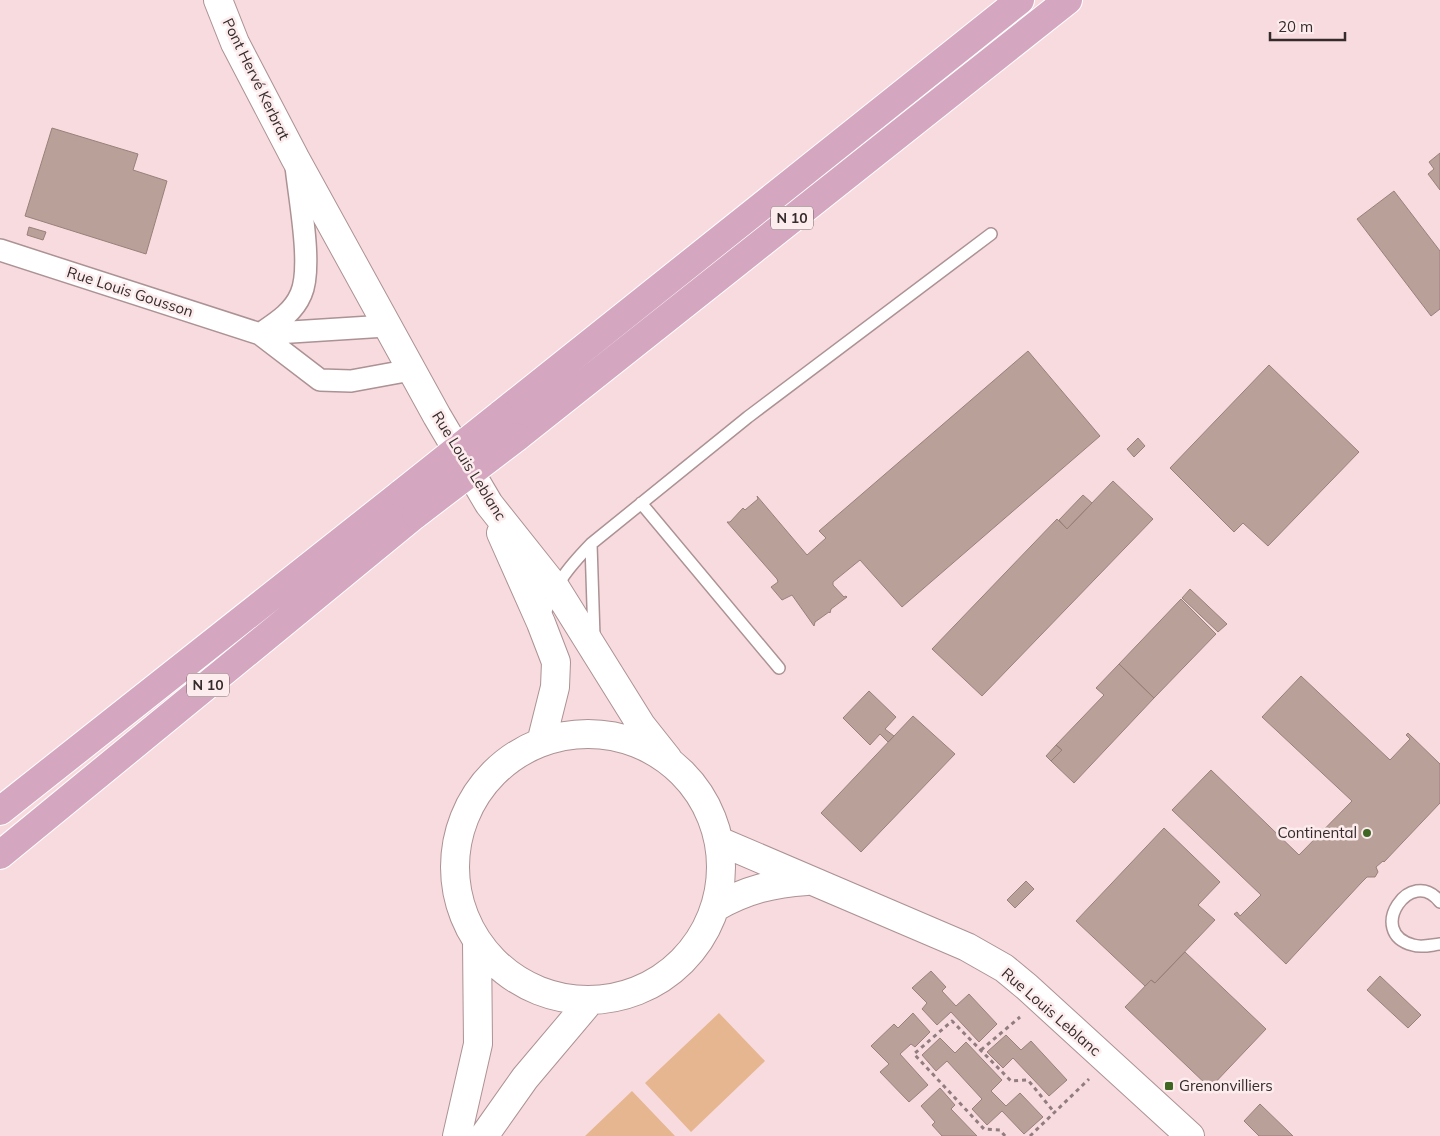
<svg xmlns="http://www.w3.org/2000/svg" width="1440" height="1136" font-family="Mulish,sans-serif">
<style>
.green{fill:#e5b690}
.building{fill:#b9a099;stroke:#99817a}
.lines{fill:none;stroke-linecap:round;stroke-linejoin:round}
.lane-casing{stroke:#ac9294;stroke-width:14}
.street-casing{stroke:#ac9294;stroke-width:24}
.secondary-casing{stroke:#ac9294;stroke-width:30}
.primary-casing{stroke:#fff;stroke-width:30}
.path{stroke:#917d7f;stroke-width:3;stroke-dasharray:4 4;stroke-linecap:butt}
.lane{stroke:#fff;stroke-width:11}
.street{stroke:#fff;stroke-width:21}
.secondary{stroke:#fff;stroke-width:28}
.primary{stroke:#d4a6bf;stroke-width:28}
.primary-bridge-casing{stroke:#fff;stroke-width:30;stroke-linecap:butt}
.primary-bridge{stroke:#d4a6bf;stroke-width:28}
.poi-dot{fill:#3f6723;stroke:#fdeced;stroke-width:2}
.labels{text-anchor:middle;stroke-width:5;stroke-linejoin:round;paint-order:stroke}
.shield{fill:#fdeced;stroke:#726566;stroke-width:1}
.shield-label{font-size:14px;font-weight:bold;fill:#362b2c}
.street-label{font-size:15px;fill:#362b2c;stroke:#fdeced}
.poi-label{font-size:15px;fill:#362b2c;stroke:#fdeced;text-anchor:end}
</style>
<rect width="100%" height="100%" fill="#f8dbde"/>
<!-- green -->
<path class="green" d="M 719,1013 L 765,1061 L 691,1132 L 645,1083 Z
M 632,1091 L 675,1136 L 585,1136 Z"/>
<!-- building -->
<path class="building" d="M 52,128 L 138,154 L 133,170 L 167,181 L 146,254 L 25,216 Z
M 1440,153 L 1440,190 L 1428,174 L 1434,169 L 1429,162 Z
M 1394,191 L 1440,251 L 1440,309 L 1431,316 L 1357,219 Z
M 29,227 L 46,232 L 43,240 L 27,235 Z
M 1028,351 L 1100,436 L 902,607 L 860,560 L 833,582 L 833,585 L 844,597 L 846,596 L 847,597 L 831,609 L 830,613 L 829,612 L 815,622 L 814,626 L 792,595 L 782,600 L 771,587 L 778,582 L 777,579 L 727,522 L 730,522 L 743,508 L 745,510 L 758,499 L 757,496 L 807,555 L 826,538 L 819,531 Z
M 1269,365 L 1359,452 L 1268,546 L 1243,523 L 1234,532 L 1170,468 Z
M 1138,438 L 1145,446 L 1134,457 L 1127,449 Z
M 1113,481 L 1153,519 L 982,696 L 932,649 L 1057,519 L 1067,529 Z
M 1083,495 L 1092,503 L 1067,529 L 1059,520 Z
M 1190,589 L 1227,624 L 1218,632 L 1182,598 Z
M 1181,599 L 1216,634 L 1154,698 L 1119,664 Z
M 1119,664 L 1154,698 L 1074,783 L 1051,761 L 1062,750 L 1056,745 L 1104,695 L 1096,688 Z
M 1301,676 L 1390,760 L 1410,739 L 1406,735 L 1408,733 L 1440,764 L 1440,803 L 1384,862 L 1383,861 L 1376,867 L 1378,872 L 1375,877 L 1367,877 L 1361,883 L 1286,964 L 1234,914 L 1237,912 L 1240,916 L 1261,895 L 1172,810 L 1211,770 L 1299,855 L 1352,801 L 1262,717 Z
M 869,691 L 896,717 L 885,729 L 894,736 L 888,742 L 880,734 L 870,745 L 843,718 Z
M 913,716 L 955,754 L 861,852 L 821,813 Z
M 1056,745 L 1062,750 L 1051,761 L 1046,756 Z
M 1164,828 L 1220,882 L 1198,905 L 1215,920 L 1155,983 L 1151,980 L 1145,986 L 1076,921 Z
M 1026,881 L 1034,889 L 1015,908 L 1007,900 Z
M 1185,952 L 1266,1029 L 1210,1088 L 1125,1007 L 1151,980 L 1155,983 Z
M 931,971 L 946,987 L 942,991 L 956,1006 L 969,994 L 997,1024 L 979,1042 L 951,1012 L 937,1025 L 922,1009 L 927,1003 L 912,988 Z
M 1380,976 L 1421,1015 L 1408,1028 L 1367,990 Z
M 913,1013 L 930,1032 L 915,1047 L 911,1044 L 900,1054 L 928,1085 L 909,1102 L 880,1072 L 889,1064 L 871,1046 L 894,1024 L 898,1028 Z
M 1006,1035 L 1021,1050 L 1031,1041 L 1067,1080 L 1049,1096 L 1013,1058 L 1003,1068 L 987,1052 Z
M 940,1038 L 955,1053 L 966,1042 L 1002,1080 L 991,1091 L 1006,1106 L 1020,1093 L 1043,1117 L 1024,1134 L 1002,1111 L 987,1125 L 972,1109 L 982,1099 L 947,1061 L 936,1071 L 922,1055 Z
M 940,1088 L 955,1105 L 951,1109 L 977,1136 L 942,1136 L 932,1125 L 935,1122 L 921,1106 Z
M 1260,1104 L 1293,1136 L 1259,1136 L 1244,1121 Z"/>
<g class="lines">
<defs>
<path id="lane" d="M 641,503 L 779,668
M 591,544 L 594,637
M 543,619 C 556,583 565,571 591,544 L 748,417 L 991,234
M 1440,902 C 1411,864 1365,933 1413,945 C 1421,948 1431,945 1440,944"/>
<path id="street" d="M 0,250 L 260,334 L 320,380 L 351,381 L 411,370
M 260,334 C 276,323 293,313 301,294 C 313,267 299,197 296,166
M 260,334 L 386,326"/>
<path id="secondary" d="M 218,0 L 235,43 L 295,158 L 437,416 L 489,504 L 555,587 L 641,725 L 668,759
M 501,533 L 541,623 L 556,662 L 555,687 L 542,739
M455 867a133 133 0 1 1 266 0a133 133 0 1 1-266 0Z
M 719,841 L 967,947 L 1004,968 L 1027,987 L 1190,1136
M 716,907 C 746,890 773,883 807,881
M 457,1136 L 478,1044 L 477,941
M 484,1136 L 525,1078 L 590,1001"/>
<path id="primary" d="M 500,415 L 1020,0
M 517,437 L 1068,0
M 0,811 L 402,493
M 0,855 L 416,514"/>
</defs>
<!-- lane casing -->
<use href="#lane" class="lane-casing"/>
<!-- street casing -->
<use href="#street" class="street-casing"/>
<!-- secondary casing -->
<use href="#secondary" class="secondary-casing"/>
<!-- primary casing -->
<use href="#primary" class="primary-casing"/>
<!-- path -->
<path class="path" d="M 981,1050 L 1020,1017
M 1005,1136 L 1000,1130 L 984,1129 L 914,1054 L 952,1021 L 1011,1081 L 1028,1080 L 1054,1112
M 1030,1136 L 1089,1079"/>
<!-- lane -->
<use href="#lane" class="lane"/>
<!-- street -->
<use href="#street" class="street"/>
<!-- secondary -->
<use href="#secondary" class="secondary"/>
<!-- primary -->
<use href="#primary" class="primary"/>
<defs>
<path id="primary-bridge" d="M 402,493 L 500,415
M 416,514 L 517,437"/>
</defs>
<!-- primary-bridge casing -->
<use href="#primary-bridge" class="primary-bridge-casing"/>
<!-- primary-bridge -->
<use href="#primary-bridge" class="primary-bridge"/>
</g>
<!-- markers -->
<g class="poi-dot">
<circle cx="1367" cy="833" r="5"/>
<rect x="1164" y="1081" width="10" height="10" rx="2.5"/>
</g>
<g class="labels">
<!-- shield labels -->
<g class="shield">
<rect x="771" y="206.5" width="42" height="23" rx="4"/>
<rect x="187" y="673.5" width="42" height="23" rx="4"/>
</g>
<g class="shield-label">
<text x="792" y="223">N 10</text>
<text x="208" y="690">N 10</text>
</g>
<!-- street labels -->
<g class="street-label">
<text transform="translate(256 79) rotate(64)" y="5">Pont Hervé Kerbrat</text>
<text transform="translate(130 292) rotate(18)" y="5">Rue Louis Gousson</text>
<text transform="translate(469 466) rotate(58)" y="5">Rue Louis Leblanc</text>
<text transform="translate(1051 1012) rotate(41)" y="5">Rue Louis Leblanc</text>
</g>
<!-- poi labels -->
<g class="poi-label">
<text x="1357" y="838">Continental</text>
<text x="1179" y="1091" text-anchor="start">Grenonvilliers</text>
</g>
</g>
<!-- scale -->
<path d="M1270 32v8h75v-8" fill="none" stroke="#362b2c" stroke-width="2.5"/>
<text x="1278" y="32" font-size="15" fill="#362b2c" stroke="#fdeced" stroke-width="4" paint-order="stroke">20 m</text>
</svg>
